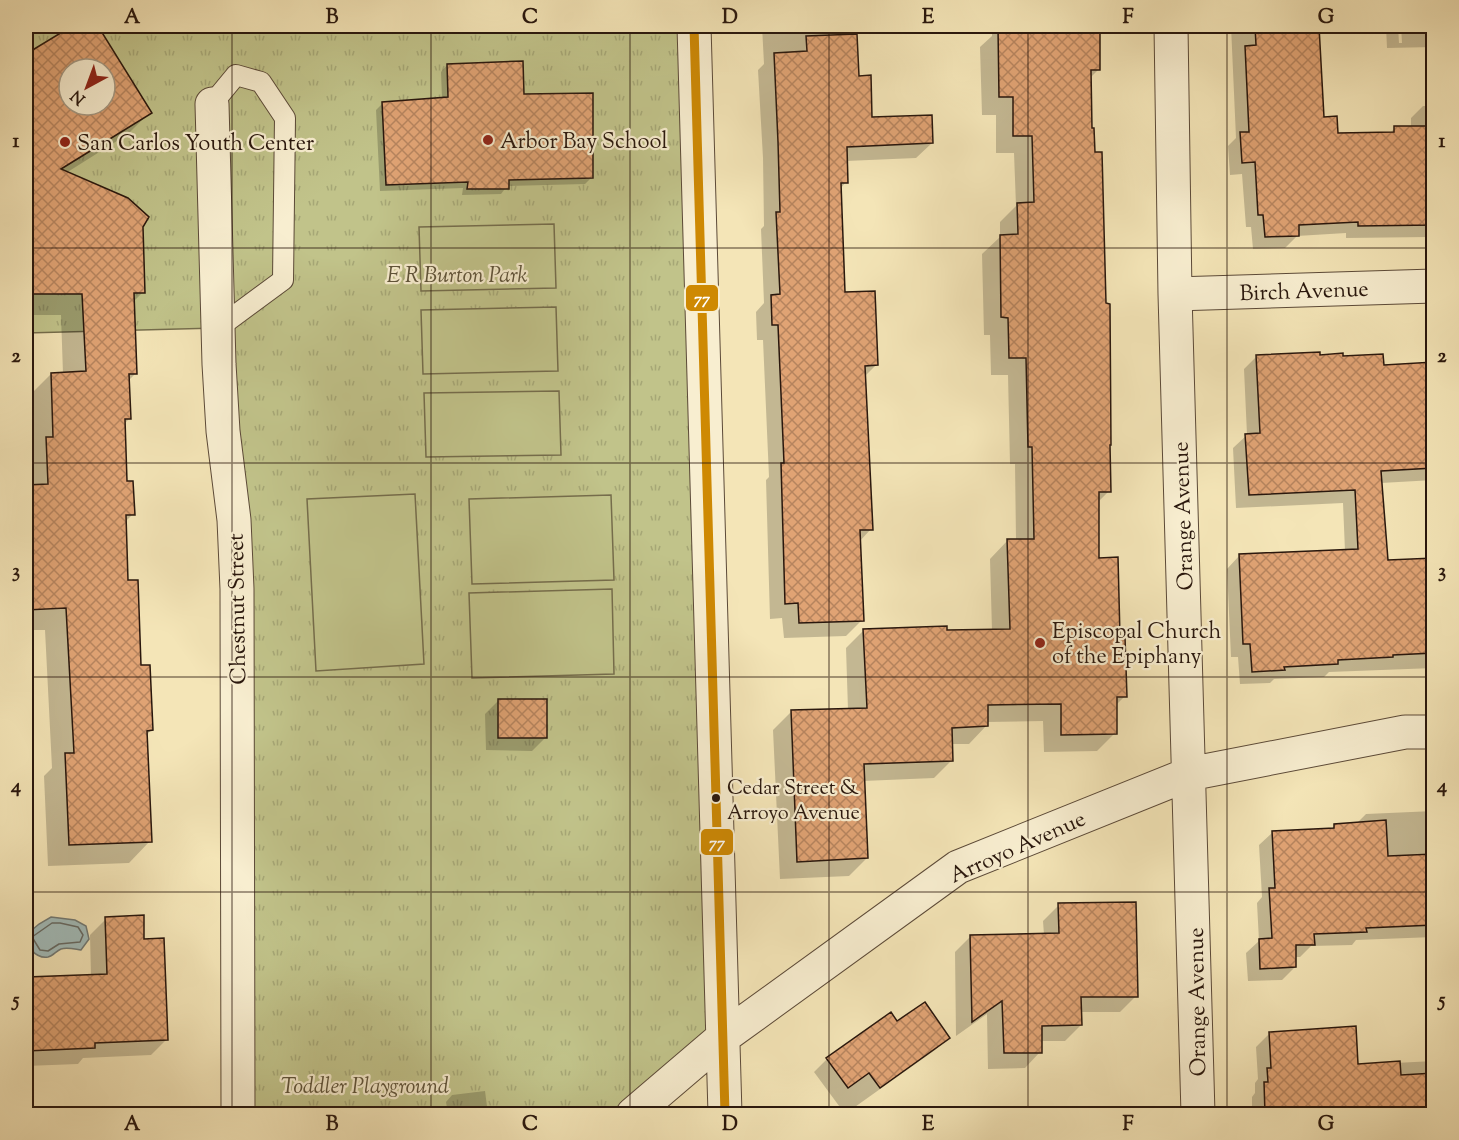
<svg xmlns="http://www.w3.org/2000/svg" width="1459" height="1140" font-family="'Sorts Mill Goudy',serif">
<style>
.park{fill:url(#park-tufts);stroke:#756d4c;stroke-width:1.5;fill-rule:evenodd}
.pitch{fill:#c1c38a;stroke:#756d4c;stroke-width:1.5}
.water{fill:#a2bcba;stroke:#727a75;stroke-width:1.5}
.shadow{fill:#0003;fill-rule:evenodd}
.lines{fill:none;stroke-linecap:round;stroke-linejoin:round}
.shore{stroke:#666a64;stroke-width:1.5}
.building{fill:url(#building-cross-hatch);stroke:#29170d;stroke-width:1.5;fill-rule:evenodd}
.service-casing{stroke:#5c4a38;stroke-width:22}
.minor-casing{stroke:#5c4a38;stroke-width:35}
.service{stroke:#f8eed0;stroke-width:20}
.minor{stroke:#f8eed0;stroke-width:33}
.bus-1-casing{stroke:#f8eed0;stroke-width:14}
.bus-1{stroke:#ce8903;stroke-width:9}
.grid{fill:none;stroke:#29170d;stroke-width:1.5;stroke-opacity:0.55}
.poi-dot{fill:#8f2418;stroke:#f8eed0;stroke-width:2}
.bus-dot{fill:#29170d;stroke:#f8eed0;stroke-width:2}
.labels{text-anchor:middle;stroke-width:4.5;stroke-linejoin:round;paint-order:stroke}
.bus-label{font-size:20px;fill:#29170d;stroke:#f8eed0;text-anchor:start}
.poi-label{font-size:22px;fill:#29170d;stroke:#f8eed0;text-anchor:start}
.park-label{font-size:22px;font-style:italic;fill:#5e5339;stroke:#f8eed0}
.street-label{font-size:22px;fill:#29170d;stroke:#f8eed0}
.line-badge{stroke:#f8eed0;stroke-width:2}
.badge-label{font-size:16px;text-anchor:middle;font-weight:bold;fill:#fff}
.neatline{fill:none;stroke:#29170d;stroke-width:2}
.grid-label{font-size:20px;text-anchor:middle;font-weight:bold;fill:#29170d}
</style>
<defs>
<pattern id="park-tufts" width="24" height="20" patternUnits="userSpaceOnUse" patternTransform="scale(1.5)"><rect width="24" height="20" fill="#c1c38a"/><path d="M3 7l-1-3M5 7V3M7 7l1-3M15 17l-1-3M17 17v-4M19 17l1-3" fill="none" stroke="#a6a776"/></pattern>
<pattern id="building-cross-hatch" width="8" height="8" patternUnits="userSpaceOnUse" patternTransform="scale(1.5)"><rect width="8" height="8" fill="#e0a374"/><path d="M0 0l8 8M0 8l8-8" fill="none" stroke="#b6845e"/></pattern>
</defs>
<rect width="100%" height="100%" fill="#f4e5b7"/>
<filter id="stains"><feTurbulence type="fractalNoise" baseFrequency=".00333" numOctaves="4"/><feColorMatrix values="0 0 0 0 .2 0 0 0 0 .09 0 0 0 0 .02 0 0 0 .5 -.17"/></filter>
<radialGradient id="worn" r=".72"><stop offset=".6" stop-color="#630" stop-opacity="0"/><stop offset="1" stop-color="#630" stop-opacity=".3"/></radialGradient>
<!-- park -->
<path class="park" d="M 26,26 L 694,26 L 722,1038 L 633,1114 L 238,1114 L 217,328 L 26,333 ZM 69,69 L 105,69 L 105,105 L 69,105 Z"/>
<!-- pitch -->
<path class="pitch" d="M 554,224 L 556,288 L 421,291 L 419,227 Z
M 556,307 L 558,371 L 423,374 L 421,310 Z
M 559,391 L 561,455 L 426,457 L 424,393 Z
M 415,494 L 424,664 L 316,671 L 307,499 Z
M 611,495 L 614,580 L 472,584 L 469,499 Z
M 612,589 L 614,674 L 472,678 L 469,593 Z"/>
<!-- water -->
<path class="water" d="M 51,917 L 75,920 L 86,926 L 89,939 L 81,950 C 74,949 67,947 61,949 C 56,951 53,956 48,957 C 36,959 25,946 26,935 L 39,924 Z"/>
<!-- shadow -->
<path class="shadow" d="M 75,26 L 96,26 L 150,112 L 128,134 L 66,173 L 142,226 L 143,292 L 133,302 L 135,374 L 128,381 L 130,418 L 123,425 L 126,483 L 133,514 L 125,522 L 127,582 L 151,730 L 146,736 L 150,841 L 129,863 L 48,866 L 44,776 L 52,768 L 45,630 L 26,630 L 26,460 L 32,453 L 29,396 L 51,374 L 63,374 L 61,315 L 26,315 L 26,56 ZM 69,69 L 105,69 L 105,105 L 69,105 Z
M 762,26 L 855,26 L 858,78 L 871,119 L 932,143 L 916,158 L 846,161 L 846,182 L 840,189 L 844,293 L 876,365 L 864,377 L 871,529 L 859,542 L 862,620 L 846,636 L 784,638 L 782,618 L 770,619 L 766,480 L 769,477 L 763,340 L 757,340 L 756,312 L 764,303 L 761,229 L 764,226 L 763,158 L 758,70 L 764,64 Z
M 992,26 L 1093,26 L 1098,70 L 1090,78 L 1091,130 L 1109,491 L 1097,503 L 1098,559 L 1118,639 L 1125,696 L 1115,706 L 1115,733 L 1097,751 L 1044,752 L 1043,721 L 987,722 L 987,725 L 969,744 L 951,744 L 952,760 L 934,778 L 863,781 L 867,858 L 849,876 L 780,879 L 773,730 L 791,712 L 848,710 L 846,648 L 864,630 L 992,631 L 990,559 L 1008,540 L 1016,540 L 1015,464 L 1010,464 L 1008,375 L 991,375 L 990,335 L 984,335 L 982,254 L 1000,237 L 1000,222 L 1016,206 L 1014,153 L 996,153 L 996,115 L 982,115 L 980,47 L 992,36 Z
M 1231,26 L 1318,26 L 1322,118 L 1336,135 L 1389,134 L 1395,128 L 1411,128 L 1411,118 L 1423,106 L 1434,106 L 1434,231 L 1428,237 L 1346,238 L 1346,233 L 1297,236 L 1285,248 L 1253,249 L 1251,227 L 1246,227 L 1242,174 L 1230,175 L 1228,146 L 1236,138 Z
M 1386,26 L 1398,26 L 1399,43 L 1402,43 L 1401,26 L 1434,26 L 1434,47 L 1387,48 Z
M 447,65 L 522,95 L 592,177 L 585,184 L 507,186 L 501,194 L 462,195 L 463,188 L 380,191 L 376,110 L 383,103 L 442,99 L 441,72 Z
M 1257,356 L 1342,357 L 1382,367 L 1434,364 L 1434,480 L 1381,483 L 1387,562 L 1434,560 L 1434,668 L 1329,672 L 1324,677 L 1274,679 L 1270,683 L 1240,684 L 1238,657 L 1231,657 L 1227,569 L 1239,556 L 1345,551 L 1343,503 L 1236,508 L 1233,448 L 1247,435 L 1244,369 Z
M 498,701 L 545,738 L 532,751 L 486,750 L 485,714 Z
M 1434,811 L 1434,937 L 1356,940 L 1352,945 L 1311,946 L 1300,957 L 1295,957 L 1295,967 L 1282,980 L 1248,981 L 1246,953 L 1259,941 L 1257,903 L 1262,897 L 1259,845 L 1273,832 L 1330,830 L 1335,825 L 1356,824 L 1366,814 Z
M 26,821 L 30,821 L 33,867 L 26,874 Z
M 1059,905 L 1136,996 L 1120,1012 L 1080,1012 L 1081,1025 L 1065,1041 L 1040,1041 L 1040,1052 L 1025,1068 L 988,1069 L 987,1014 L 956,1036 L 955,952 L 971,936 L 1044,935 L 1043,921 Z
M 106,919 L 143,941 L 167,1039 L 151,1055 L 83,1058 L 78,1064 L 26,1066 L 26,980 L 27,978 L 91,976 L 90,935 Z
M 897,1023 L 948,1037 L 935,1050 L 845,1114 L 814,1072 L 827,1059 Z
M 1269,1034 L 1356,1065 L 1434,1061 L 1434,1114 L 1249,1114 L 1252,1111 L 1252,1097 L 1255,1093 L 1255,1083 L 1258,1079 L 1256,1047 Z
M 485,1091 L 488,1114 L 448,1114 L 446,1102 L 452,1095 Z"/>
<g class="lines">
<!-- shore -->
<path class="shore" d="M 52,923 L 60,923 L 78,927 L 83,935 L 80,942 L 59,944 L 48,951 L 40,950 L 32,937 Z"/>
</g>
<!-- building -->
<path class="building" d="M 72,26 L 98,26 L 152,113 L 61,169 L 128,198 L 149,217 L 143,227 L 145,293 L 134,293 L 137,374 L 129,374 L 131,419 L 125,419 L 127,481 L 133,481 L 135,515 L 126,515 L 128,580 L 138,580 L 141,665 L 150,665 L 153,730 L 147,731 L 152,842 L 69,845 L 65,753 L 74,753 L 66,608 L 26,610 L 26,485 L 48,484 L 46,437 L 53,437 L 51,373 L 86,371 L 82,294 L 26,294 L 26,54 ZM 69,69 L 105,69 L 105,105 L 69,105 Z
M 1100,26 L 1100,70 L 1091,70 L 1092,128 L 1094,128 L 1095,152 L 1102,152 L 1106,303 L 1110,304 L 1111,445 L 1110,445 L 1111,492 L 1099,492 L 1099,558 L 1118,557 L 1120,637 L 1125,637 L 1127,697 L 1117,697 L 1117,734 L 1061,735 L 1061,704 L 988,705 L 988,726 L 952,728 L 953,761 L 864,764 L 868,858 L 797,862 L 791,710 L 867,708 L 863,629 L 947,626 L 947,630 L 1010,629 L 1007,539 L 1034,539 L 1032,447 L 1028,447 L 1026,358 L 1009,358 L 1008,318 L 1001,317 L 1000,235 L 1018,234 L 1017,203 L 1034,202 L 1032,136 L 1013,136 L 1013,97 L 999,97 L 998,28 Z
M 1255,26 L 1319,26 L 1324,117 L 1337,116 L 1338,133 L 1394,132 L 1394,126 L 1434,126 L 1434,225 L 1358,226 L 1358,222 L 1299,225 L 1299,236 L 1265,237 L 1263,215 L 1258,215 L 1255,162 L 1242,163 L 1240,132 L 1249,132 L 1245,46 L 1256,45 Z
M 857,34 L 859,76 L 871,75 L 872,117 L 932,115 L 933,143 L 847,147 L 848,183 L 841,183 L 845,292 L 875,291 L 878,365 L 865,366 L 873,530 L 860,530 L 864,621 L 799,623 L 798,603 L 785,604 L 781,463 L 784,463 L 778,325 L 772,325 L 771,295 L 780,294 L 776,212 L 780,212 L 778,142 L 774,53 L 807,51 L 806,36 Z
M 523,61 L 524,94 L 593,93 L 593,178 L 509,180 L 509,189 L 467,189 L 468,182 L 386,185 L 382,102 L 448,97 L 447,64 Z
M 1320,352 L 1320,355 L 1343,353 L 1343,356 L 1383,354 L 1384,365 L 1434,362 L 1434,468 L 1381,471 L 1388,560 L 1434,558 L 1434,653 L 1393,655 L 1393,657 L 1338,660 L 1338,664 L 1284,667 L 1285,670 L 1252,672 L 1250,644 L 1243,644 L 1239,554 L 1358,549 L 1355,490 L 1249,495 L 1245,434 L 1260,433 L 1256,355 Z
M 498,699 L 547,699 L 547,738 L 498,738 Z
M 1386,820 L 1388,856 L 1434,854 L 1434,925 L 1366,928 L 1367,932 L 1314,934 L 1315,945 L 1296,945 L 1296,967 L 1260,969 L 1259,939 L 1272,938 L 1269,888 L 1275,888 L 1272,831 L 1334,828 L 1334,824 Z
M 1136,902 L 1138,997 L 1081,997 L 1082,1025 L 1042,1026 L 1042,1053 L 1004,1053 L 1002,1001 L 972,1022 L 970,935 L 1059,933 L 1058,903 Z
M 144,915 L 144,939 L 164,938 L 168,1040 L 95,1043 L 95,1048 L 26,1051 L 26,1003 L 28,1003 L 27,977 L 107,974 L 105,917 Z
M 925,1002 L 950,1038 L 880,1088 L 869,1073 L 848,1088 L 826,1058 L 891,1012 L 897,1021 Z
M 1356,1026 L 1358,1064 L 1400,1061 L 1401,1075 L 1434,1073 L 1434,1114 L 1265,1114 L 1264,1082 L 1268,1082 L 1267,1068 L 1271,1068 L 1269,1032 Z"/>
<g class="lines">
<defs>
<path id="service" d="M 212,104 L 236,75 L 261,82 L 285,118 L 283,280 L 218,328"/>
<path id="minor" d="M 694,26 L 725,1114
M 1171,26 L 1175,294 L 1198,1114
M 212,104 L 219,364 L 223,431 L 234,520 L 237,589 L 238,1114
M 1175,294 L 1434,286
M 633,1114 L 722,1038 L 958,867 L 1189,774 L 1405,732 L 1434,732"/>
</defs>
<!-- service casing -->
<use href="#service" class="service-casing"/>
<!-- minor casing -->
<use href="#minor" class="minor-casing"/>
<!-- service -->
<use href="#service" class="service"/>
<!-- minor -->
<use href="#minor" class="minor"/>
<defs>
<path id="bus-1" d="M 694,26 L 725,1114"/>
</defs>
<!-- bus-1 casing -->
<use href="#bus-1" class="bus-1-casing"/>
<!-- bus-1 -->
<use href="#bus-1" class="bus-1"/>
</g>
<!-- grid -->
<path class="grid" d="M 232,26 L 232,1114M 431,26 L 431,1114M 630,26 L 630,1114M 829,26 L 829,1114M 1028,26 L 1028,1114M 1227,26 L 1227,1114M 26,248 L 1434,248M 26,463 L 1434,463M 26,677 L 1434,677M 26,892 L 1434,892"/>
<!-- markers -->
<g class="poi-dot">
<circle cx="488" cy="140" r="6"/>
<circle cx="65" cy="142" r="6"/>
<circle cx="1040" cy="643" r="6"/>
</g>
<circle class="bus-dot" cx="716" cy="798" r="5"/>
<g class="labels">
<!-- bus labels -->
<g class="bus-label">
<text x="727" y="794">Cedar Street &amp;<tspan x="727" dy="25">Arroyo Avenue</tspan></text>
</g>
<!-- poi labels -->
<g class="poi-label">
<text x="500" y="148">Arbor Bay School</text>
<text x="77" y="150">San Carlos Youth Center</text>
<text x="1052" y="638">Episcopal Church<tspan x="1052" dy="25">of the Epiphany</tspan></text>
</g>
<!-- park labels -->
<g class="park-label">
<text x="457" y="282">E R Burton Park</text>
<text x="365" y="1093">Toddler Playground</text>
</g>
<!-- street labels -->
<g class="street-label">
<text transform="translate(1304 290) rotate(-2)" y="8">Birch Avenue</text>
<text transform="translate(1182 516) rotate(-92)" y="8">Orange Avenue</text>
<text transform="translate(236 609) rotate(-91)" y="8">Chestnut Street</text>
<text transform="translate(1017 846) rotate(-24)" y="8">Arroyo Avenue</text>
<text transform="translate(1196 1002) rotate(-91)" y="8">Orange Avenue</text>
</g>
</g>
<g class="line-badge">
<rect x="685" y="284" width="34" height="28" rx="6" fill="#ce8903"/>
<rect x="700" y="828" width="34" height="28" rx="6" fill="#ce8903"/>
</g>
<g class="badge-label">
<text x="702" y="304">77</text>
<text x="717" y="848">77</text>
</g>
<!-- margin -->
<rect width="1459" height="1140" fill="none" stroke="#f4e5b7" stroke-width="66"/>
<!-- north arrow -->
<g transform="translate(87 87) rotate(221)"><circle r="28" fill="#f8eed0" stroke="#a59882" stroke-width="1.5"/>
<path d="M0-4.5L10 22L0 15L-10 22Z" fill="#8f2418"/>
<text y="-9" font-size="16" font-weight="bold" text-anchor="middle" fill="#29170d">N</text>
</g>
<rect x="33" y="33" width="1393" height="1074" class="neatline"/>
<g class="grid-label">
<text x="132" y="23">A</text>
<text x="332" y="23">B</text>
<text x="530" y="23">C</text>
<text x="730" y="23">D</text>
<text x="928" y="23">E</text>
<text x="1128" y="23">F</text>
<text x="1326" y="23">G</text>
<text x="16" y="147">1</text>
<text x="1442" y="147">1</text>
<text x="16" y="362">2</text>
<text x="1442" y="362">2</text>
<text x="16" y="577">3</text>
<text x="1442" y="577">3</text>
<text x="16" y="792">4</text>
<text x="1442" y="792">4</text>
<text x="16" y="1006">5</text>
<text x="1442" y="1006">5</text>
<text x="132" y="1130">A</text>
<text x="332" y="1130">B</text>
<text x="530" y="1130">C</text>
<text x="730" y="1130">D</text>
<text x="928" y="1130">E</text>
<text x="1128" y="1130">F</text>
<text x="1326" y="1130">G</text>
</g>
<rect width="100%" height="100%" filter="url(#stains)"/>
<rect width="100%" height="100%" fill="url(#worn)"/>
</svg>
